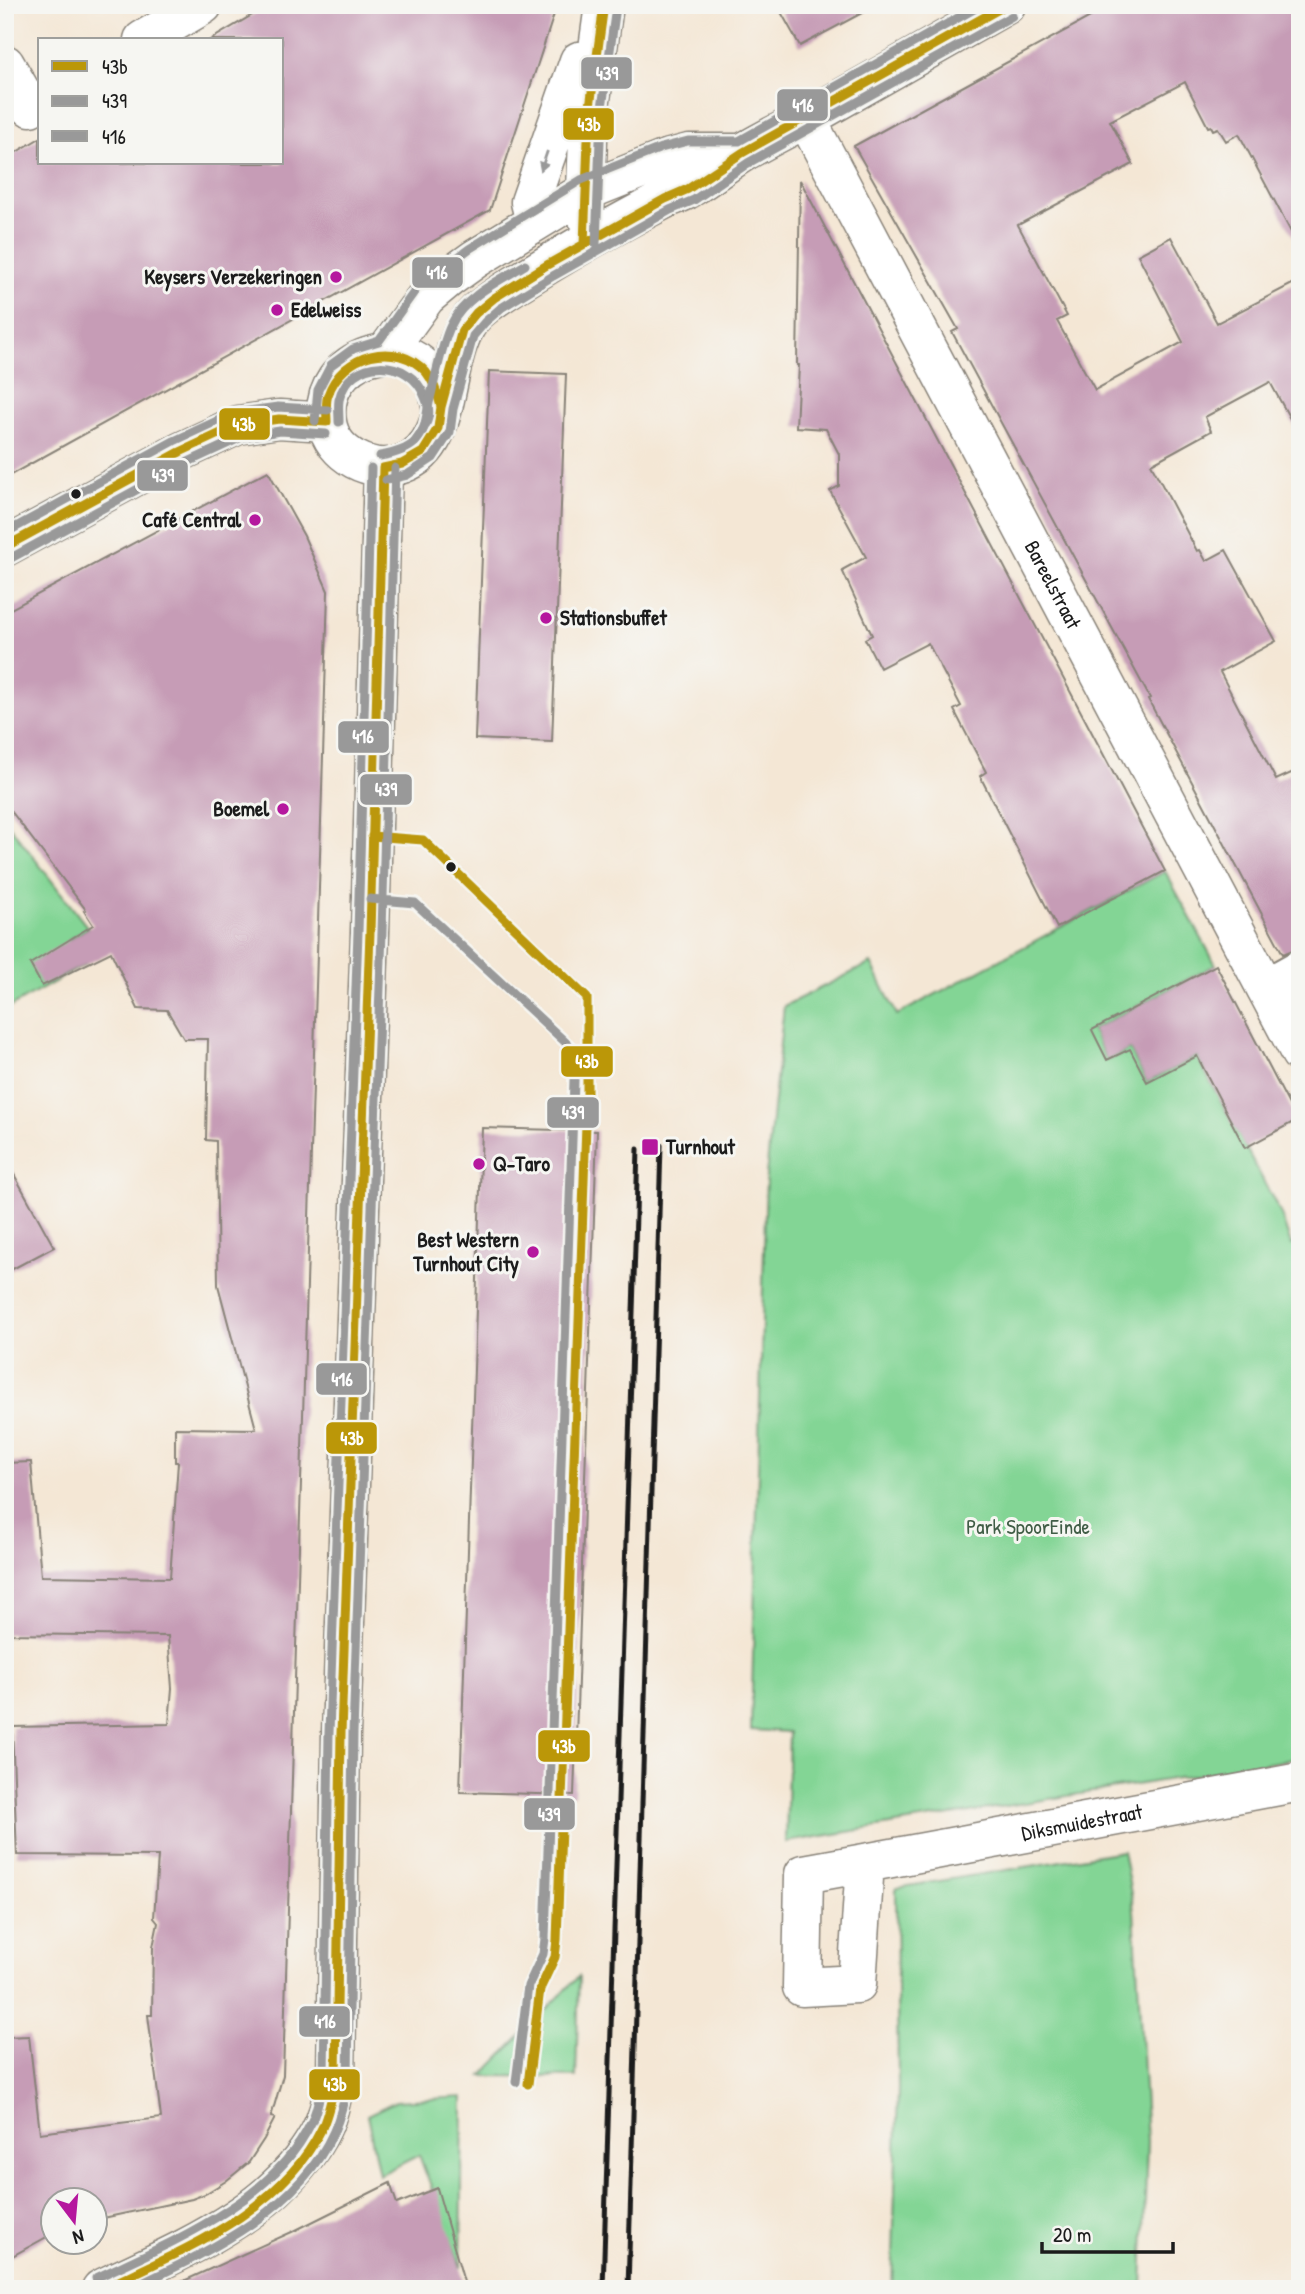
<svg xmlns="http://www.w3.org/2000/svg" width="1305" height="2294" font-family="'Patrick Hand',sans-serif">
<style>
.green{fill:#83d595;stroke:#507858;stroke-width:2}
.building{fill:#c69cb6}
.lines{fill:none;stroke-linecap:round;stroke-linejoin:round}
.street-casing{stroke:#888278;stroke-width:41}
.secondary-casing{stroke:#888278;stroke-width:41}
.street{stroke:#fff;stroke-width:38}
.secondary{stroke:#fff;stroke-width:38}
.rail{stroke:#1c1c1c;stroke-width:5}
.bus-1-casing{stroke:#f6f6f2;stroke-width:14}
.bus-2-casing{stroke:#f6f6f2;stroke-width:14}
.bus-3-casing{stroke:#f6f6f2;stroke-width:14}
.bus-1{stroke:#bb9708;stroke-width:9}
.bus-2{stroke:#999;stroke-width:9}
.bus-3{stroke:#999;stroke-width:9}
.oneway{fill:#999}
.poi-dot{fill:#b5179e;stroke:#f6f6f2;stroke-width:2.5}
.bus-dot{fill:#1c1c1c;stroke:#f6f6f2;stroke-width:2.5}
.labels{text-anchor:middle;stroke-width:6;stroke-linejoin:round;paint-order:stroke}
.poi-label{font-size:21px;font-weight:bold;fill:#1c1c1c;stroke:#f6f6f2;text-anchor:end}
.street-label{font-size:21px;fill:#1c1c1c;stroke:#f6f6f2}
.park-label{font-size:21px;fill:#405d46;stroke:#f6f6f2}
.line-badge{stroke:#f6f6f2;stroke-width:2.5}
.badge-label{font-size:19px;text-anchor:middle;font-weight:bold;fill:#fff}
</style>
<rect width="100%" height="100%" fill="#f6f6f2"/>
<filter id="ink" filterUnits="userSpaceOnUse"><feTurbulence type="fractalNoise" baseFrequency=".0143" numOctaves="2"/><feDisplacementMap in="SourceGraphic" scale="14" xChannelSelector="R" yChannelSelector="G"/><feConvolveMatrix kernelMatrix="1 2 1 2 8 2 1 2 1" color-interpolation-filters="sRGB"/></filter>
<filter id="wash" filterUnits="userSpaceOnUse"><feTurbulence type="fractalNoise" baseFrequency=".00686" numOctaves="4" result="noise"/><feDisplacementMap in="SourceGraphic" scale="28" xChannelSelector="R" yChannelSelector="G"/><feGaussianBlur stdDeviation="1.57" result="paint"/><feColorMatrix in="noise" values="0 0 0 0 0 0 0 0 0 0 0 0 0 0 0 0 0 1.4 0 .05"/><feComposite in="paint" operator="in"/></filter>
<g filter="url(#wash)">
<rect width="100%" height="100%" fill="#f4e7d5"/>
<!-- green -->
<path class="green" d="M 5,820 L 88,928 L 70,939 L 86,964 L 5,1010 Z
M 1165,871 L 1216,965 L 1092,1030 L 1107,1060 L 1130,1049 L 1147,1082 L 1197,1056 L 1281,1214 L 1291,1245 L 1300,1243 L 1300,1758 L 786,1842 L 789,1732 L 751,1730 L 766,1175 L 784,1006 L 871,963 L 897,1015 Z
M 1123,1851 L 1134,1910 L 1147,2142 L 1142,2289 L 892,2289 L 898,2088 L 896,1888 Z
M 579,1976 L 576,2077 L 482,2076 Z
M 463,2097 L 461,2268 L 419,2155 L 379,2175 L 367,2115 L 396,2101 Z"/>
<g id="blocks">
<!-- building -->
<path class="building" d="M 269,5 L 557,5 L 490,210 L 5,478 L 5,159 L 40,138 L 40,163 L 282,163 L 282,40 L 210,40 Z
M 777,5 L 877,5 L 800,46 Z
M 1112,5 L 1300,5 L 1300,249 L 1239,134 L 1226,141 L 1218,128 L 1213,130 L 1211,126 L 1208,127 L 1185,82 L 1110,121 L 1133,164 L 1018,225 L 1067,316 L 1057,321 L 1095,390 L 1183,342 L 1138,255 L 1171,237 L 1217,323 L 1300,280 L 1300,437 L 1270,382 L 1205,417 L 1211,431 L 1151,464 L 1197,551 L 1200,550 L 1206,561 L 1226,550 L 1276,641 L 1220,672 L 1276,780 L 1300,769 L 1300,947 L 1283,954 L 1148,699 L 1150,698 L 952,332 L 958,329 L 854,146 Z
M 800,180 L 1165,871 L 1057,928 L 980,776 L 986,772 L 954,710 L 961,706 L 928,643 L 880,668 L 865,639 L 872,635 L 842,570 L 866,557 L 830,491 L 839,486 L 839,454 L 826,429 L 796,427 L 799,365 L 797,365 Z
M 489,371 L 566,374 L 552,742 L 475,739 Z
M 268,471 L 304,536 L 328,591 L 283,2075 L 271,2117 L 275,2118 L 264,2139 L 249,2162 L 226,2181 L 205,2194 L 192,2199 L 94,2220 L 94,2200 L 52,2200 L 52,2234 L 5,2260 L 5,2037 L 29,2036 L 40,2133 L 161,2118 L 148,2015 L 152,2015 L 153,1947 L 158,1923 L 154,1918 L 158,1856 L 17,1855 L 12,1727 L 169,1724 L 172,1688 L 168,1636 L 5,1634 L 5,1463 L 31,1462 L 41,1576 L 170,1578 L 178,1462 L 175,1462 L 175,1428 L 256,1429 L 218,1285 L 216,1141 L 206,1140 L 208,1039 L 184,1039 L 167,1010 L 138,1009 L 111,952 L 42,986 L 30,964 L 93,925 L 84,911 L 86,910 L 5,803 L 5,612 Z
M 1216,965 L 1297,1120 L 1245,1148 L 1197,1056 L 1147,1082 L 1130,1049 L 1107,1060 L 1092,1030 Z
M 482,1128 L 597,1131 L 574,1795 L 460,1792 Z
M 5,1158 L 54,1247 L 5,1273 Z
M 390,2183 L 397,2204 L 437,2188 L 466,2289 L 166,2289 L 294,2231 Z"/>
</g>
</g>
<g filter="url(#ink)">
<use href="#blocks" fill-opacity="0" stroke="#888278" stroke-width="2"/>
<g class="lines">
<defs>
<g id="street">
<path d="M 143,40 L 203,5"/>
<path d="M 5,64 L 30,107"/>
<path id="s1" d="M 806,118 L 1300,1053"/>
<path d="M 1266,988 L 1300,969"/>
<path id="s2" d="M 865,1863 L 857,1984 L 802,1987 L 804,1874 L 865,1863 L 1300,1782"/>
</g>
<path id="secondary" d="M 585,214 L 589,114 L 604,5
M 535,222 L 530,202 L 579,61
M 386,352 L 426,297 L 450,277 L 475,259 L 586,191 L 666,159 L 689,153 L 742,153
M 441,407 C 440,401 439,393 436,387 C 411,325 317,356 327,422 C 332,455 372,475 402,464 C 460,444 436,350 478,311 C 494,297 513,286 531,275 C 574,248 619,223 663,200 C 671,196 680,194 688,189 C 707,179 724,164 742,153 C 767,138 793,126 818,112 C 881,76 943,41 1006,5
M 5,547 L 180,452 L 238,425 L 279,419 L 327,422
M 101,2289 C 179,2251 275,2214 319,2134 C 329,2116 332,2096 336,2078 L 341,1733 L 370,932 L 383,468"/>
</defs>
<!-- street casing -->
<use href="#street" class="street-casing"/>
<!-- secondary casing -->
<use href="#secondary" class="secondary-casing"/>
<!-- street -->
<use href="#street" class="street"/>
<!-- secondary -->
<use href="#secondary" class="secondary"/>
<!-- rail -->
<path class="rail" d="M 603,2289 L 638,1149
M 628,2289 L 661,1145"/>
<defs>
<path id="bus-1" d="M 584,244 L 589,114 L 604,5
M 383,468 L 402,464 L 423,452 L 438,428 L 441,407 L 462,330 L 476,313 L 494,298 L 547,265 L 665,199 L 688,189 L 742,153 L 1006,5
M 5,547 L 180,452 L 238,425 L 279,419 L 327,422 C 327,413 325,403 328,395 C 342,354 396,339 426,372 C 434,382 438,394 441,407
M 372,836 L 423,840 L 587,998 L 587,1096 L 557,1940 L 555,1957 L 540,1989 L 528,2084
M 102,2289 C 180,2251 280,2213 321,2130 C 329,2114 332,2096 336,2078 L 341,1733 L 370,932 L 383,468"/>
<path id="bus-2" d="M 596,244 L 601,115 L 616,7
M 339,422 C 339,414 338,407 339,400 C 349,356 410,356 425,397 C 428,404 430,411 428,418 C 426,427 420,434 415,442
M 386,480 L 407,475 L 433,458 L 450,432 L 453,409 L 473,336 L 485,322 L 501,308 L 553,276 L 670,210 L 694,200 L 748,163 L 1012,16
M 11,558 L 186,463 L 242,437 L 280,431 L 326,434
M 370,899 L 415,903 L 575,1051 L 545,1939 L 543,1954 L 528,1986 L 516,2082
M 130,2289 C 205,2253 298,2212 334,2131 C 341,2115 345,2097 348,2079 L 353,1733 L 382,932 L 395,468"/>
<path id="bus-3" d="M 315,421 L 318,390 L 331,365 L 353,349 L 379,341 L 417,288 L 469,249 L 581,180 L 661,148 L 688,141 L 739,141 L 981,5
M 380,456 C 392,454 406,451 415,442 C 426,431 426,417 429,403 C 434,383 442,343 451,325 C 464,297 500,280 525,265
M 5,533 L 174,441 L 234,413 L 278,407 L 328,410
M 96,2278 C 170,2243 273,2202 311,2123 C 318,2109 320,2092 324,2077 L 329,1733 L 358,932 L 371,468"/>
</defs>
<!-- bus-1 casing -->
<use href="#bus-1" class="bus-1-casing"/>
<!-- bus-2 casing -->
<use href="#bus-2" class="bus-2-casing"/>
<!-- bus-3 casing -->
<use href="#bus-3" class="bus-3-casing"/>
<!-- bus-1 -->
<use href="#bus-1" class="bus-1"/>
<!-- bus-2 -->
<use href="#bus-2" class="bus-2"/>
<!-- bus-3 -->
<use href="#bus-3" class="bus-3"/>
</g>
<!-- one-way arrows -->
<defs><path id="oneway-solid" d="M-6-.8H1V-3.2L6.5 0L1 3.2V.8H-6Z" transform="scale(1.75)"/></defs>
<use class="oneway" href="#oneway-solid" transform="translate(544 161) rotate(109)"/>
</g>
<!-- markers -->
<g class="poi-dot">
<circle cx="336" cy="277" r="7"/>
<circle cx="277" cy="310" r="7"/>
<circle cx="255" cy="520" r="7"/>
<circle cx="546" cy="618" r="7"/>
<circle cx="283" cy="809" r="7"/>
<rect x="641" y="1138" width="18" height="18" rx="3.5"/>
<circle cx="479" cy="1164" r="7"/>
<circle cx="533" cy="1252" r="7"/>
</g>
<g class="bus-dot">
<circle cx="76" cy="494" r="6"/>
<circle cx="451" cy="867" r="6"/>
</g>
<g class="labels">
<!-- poi labels -->
<g class="poi-label">
<text x="322" y="284">Keysers Verzekeringen</text>
<text x="291" y="317" text-anchor="start">Edelweiss</text>
<text x="241" y="527">Café Central</text>
<text x="560" y="625" text-anchor="start">Stationsbuffet</text>
<text x="269" y="816">Boemel</text>
<text x="666" y="1154" text-anchor="start">Turnhout</text>
<text x="493" y="1171" text-anchor="start">Q-Taro</text>
<text x="519" y="1247">Best Western<tspan x="519" dy="24">Turnhout City</tspan></text>
</g>
<!-- street labels -->
<g class="street-label">
<text dy="7" stroke="none"><textPath href="#s1" startOffset="528">Bareelstraat</textPath></text>
<text dy="7" stroke="none"><textPath href="#s2" startOffset="572">Diksmuidestraat</textPath></text>
</g>
<!-- park labels -->
<g class="park-label">
<text x="1028" y="1534">Park SpoorEinde</text>
</g>
</g>
<g class="line-badge">
<rect x="580" y="56" width="53" height="34" rx="7" fill="#999"/>
<rect x="776" y="88" width="53" height="34" rx="7" fill="#999"/>
<rect x="562" y="107" width="53" height="34" rx="7" fill="#bb9708"/>
<rect x="411" y="256" width="53" height="33" rx="7" fill="#999"/>
<rect x="218" y="407" width="53" height="34" rx="7" fill="#bb9708"/>
<rect x="136" y="459" width="53" height="33" rx="7" fill="#999"/>
<rect x="337" y="720" width="53" height="34" rx="7" fill="#999"/>
<rect x="359" y="773" width="54" height="33" rx="7" fill="#999"/>
<rect x="560" y="1045" width="54" height="33" rx="7" fill="#bb9708"/>
<rect x="546" y="1096" width="54" height="33" rx="7" fill="#999"/>
<rect x="315" y="1362" width="53" height="34" rx="7" fill="#999"/>
<rect x="325" y="1421" width="53" height="34" rx="7" fill="#bb9708"/>
<rect x="537" y="1729" width="54" height="34" rx="7" fill="#bb9708"/>
<rect x="523" y="1797" width="53" height="34" rx="7" fill="#999"/>
<rect x="298" y="2005" width="53" height="33" rx="7" fill="#999"/>
<rect x="308" y="2068" width="53" height="33" rx="7" fill="#bb9708"/>
</g>
<g class="badge-label">
<text x="607" y="80">439</text>
<text x="803" y="112">416</text>
<text x="589" y="131">43b</text>
<text x="437" y="279">416</text>
<text x="244" y="431">43b</text>
<text x="163" y="482">439</text>
<text x="363" y="743">416</text>
<text x="386" y="796">439</text>
<text x="587" y="1068">43b</text>
<text x="573" y="1119">439</text>
<text x="342" y="1386">416</text>
<text x="352" y="1445">43b</text>
<text x="564" y="1753">43b</text>
<text x="549" y="1821">439</text>
<text x="325" y="2028">416</text>
<text x="335" y="2091">43b</text>
</g>
<!-- margin -->
<rect width="1305" height="2294" fill="none" stroke="#f6f6f2" stroke-width="28"/>
<!-- legend -->
<rect x="38" y="38" width="245" height="126" fill="#f6f6f2" stroke="#9f9f9c" stroke-width="2"/>
<rect x="52" y="61" width="35" height="10" fill="#bb9708" stroke="#9f9f9c" stroke-width="2"/>
<text x="102" y="74" font-size="21" fill="#1c1c1c">43b</text>
<rect x="52" y="96" width="35" height="10" fill="#999999" stroke="#9f9f9c" stroke-width="2"/>
<text x="102" y="108" font-size="21" fill="#1c1c1c">439</text>
<rect x="52" y="131" width="35" height="10" fill="#999999" stroke="#9f9f9c" stroke-width="2"/>
<text x="102" y="144" font-size="21" fill="#1c1c1c">416</text>
<!-- north arrow -->
<g transform="translate(74 2221) rotate(164)"><circle r="33" fill="#f6f6f2" stroke="#9f9f9c" stroke-width="2"/>
<path d="M0-5L12 26L0 18L-12 26Z" fill="#b5179e"/>
<text y="-10" font-size="19" font-weight="bold" text-anchor="middle" fill="#1c1c1c">N</text>
</g>
<!-- scale -->
<path d="M1042 2242v10h131v-10" fill="none" stroke="#1c1c1c" stroke-width="3.5"/>
<text x="1053" y="2242" font-size="21" fill="#1c1c1c" stroke="#f6f6f2" stroke-width="5" paint-order="stroke">20 m</text>
</svg>
